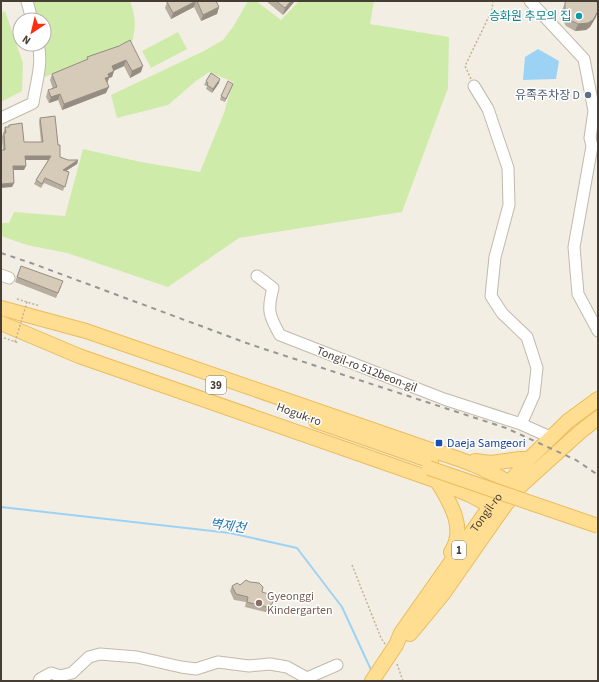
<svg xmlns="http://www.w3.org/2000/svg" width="599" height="682" font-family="'Source Sans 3','Noto Sans KR',sans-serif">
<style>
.green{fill:#cfebaa}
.water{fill:#9cd3f5}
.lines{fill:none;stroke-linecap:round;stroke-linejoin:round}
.stream{stroke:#9cd3f5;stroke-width:2}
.minor-casing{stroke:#c2b9a9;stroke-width:13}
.major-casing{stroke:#ebbc5b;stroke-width:16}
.path{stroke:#c2b197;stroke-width:1.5;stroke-dasharray:2 2;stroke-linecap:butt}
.minor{stroke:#fff;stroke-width:11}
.major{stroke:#ffdd91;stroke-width:14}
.rail{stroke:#959595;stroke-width:2;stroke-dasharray:5 5;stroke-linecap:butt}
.major-bridge-casing{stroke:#ebbc5b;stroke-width:16;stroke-linecap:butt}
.path-bridge{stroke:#c2b197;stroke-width:1.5;stroke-dasharray:2 2;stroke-linecap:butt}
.major-bridge{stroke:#ffdd91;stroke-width:14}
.wall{fill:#b8ae9f}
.shaded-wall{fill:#968d82}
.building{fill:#d6cab9;stroke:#968d82}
.culture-dot{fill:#0f9aa8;stroke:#fff;stroke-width:1.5}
.service-dot{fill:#5c6f8a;stroke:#fff;stroke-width:1.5}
.transit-dot{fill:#1a4fb4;stroke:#fff;stroke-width:1.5}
.education-dot{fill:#8d6e63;stroke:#fff;stroke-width:1.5}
.labels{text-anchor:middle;stroke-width:3;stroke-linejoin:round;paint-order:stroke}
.shield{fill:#fff;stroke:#7e7871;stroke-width:1}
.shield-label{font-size:11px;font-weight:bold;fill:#463e34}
.culture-label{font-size:12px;fill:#0d838f;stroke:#fff;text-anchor:end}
.service-label{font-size:12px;fill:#4e5e75;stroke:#fff;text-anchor:end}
.street-label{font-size:12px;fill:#463e34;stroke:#fff}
.transit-label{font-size:12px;fill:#164399;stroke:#fff;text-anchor:start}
.education-label{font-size:12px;fill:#785e54;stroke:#fff;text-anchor:start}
.water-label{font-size:13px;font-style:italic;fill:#2579b0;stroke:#fff}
</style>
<rect width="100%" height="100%" fill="#f3eee4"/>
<!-- green -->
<path class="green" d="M 31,1 L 130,1 C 136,17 136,27 132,43 L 121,46 L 40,79 C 45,65 47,59 43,44 L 44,44 L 44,20 L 36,20 Z
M 248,1 L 256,1 L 281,20 L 299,1 L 374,1 L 370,24 L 449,37 L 448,88 L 402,212 L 239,238 L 168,287 L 67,253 L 27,245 L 1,236 L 1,223 L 9,223 L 14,212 L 65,216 L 83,149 L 141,162 L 200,172 L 224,113 L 233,82 L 209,72 L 196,81 L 168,105 L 117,118 L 111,95 L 204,51 L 223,40 L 233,27 Z
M 5,11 L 23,63 L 22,91 L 1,102 L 1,13 Z
M 178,32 L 187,49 L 151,68 L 142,51 Z"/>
<!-- water -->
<path class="water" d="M 538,49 L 559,61 L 556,79 L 523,80 L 525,57 Z"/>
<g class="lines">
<!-- stream -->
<path class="stream" d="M 1,507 L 230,533 L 297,548 L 342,607 L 372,672"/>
<defs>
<path id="minor" d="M 27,1 L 32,20
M 530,1 L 584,59 L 594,111 L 590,138 L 592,146 L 574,247 L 578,294 L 598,331
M 474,86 L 488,109 L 508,168 L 509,205 L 495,257 L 491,296 L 502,313 L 527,337 L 537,368 L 534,395 L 521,424
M 1,118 L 33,103 C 36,83 43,63 38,44
M 1,275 L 9,278
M 257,276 L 273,288 C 267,310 269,316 280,335 L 444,399 L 521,424 L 550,437
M 39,681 L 40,679 L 51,673 L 60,676 L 72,673 L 89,657 L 100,654 L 137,657 L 181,667 L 196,669 L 218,662 L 249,666 L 270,664 L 287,667 L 307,678
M 304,681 L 307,678 L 337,665"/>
<g id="major">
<path d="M 1,308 L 86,331 L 434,451 C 467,461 490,470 518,488"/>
<path d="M 1,323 L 79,356 L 437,481 L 468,494 L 501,511"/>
<path d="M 316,421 L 431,461"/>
<path d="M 475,461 L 491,463 L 520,459 L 529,459"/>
<path d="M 437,481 C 450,502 467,529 451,552"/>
<path d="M 410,634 L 443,594 L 501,511 L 518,488 L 580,432 L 598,418"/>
<path id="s1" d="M 372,681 L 396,645 L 401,633 L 491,505 L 509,483 L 529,459 L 568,421 L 598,399"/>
</g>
</defs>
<!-- minor casing -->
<use href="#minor" class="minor-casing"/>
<!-- major casing -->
<use href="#major" class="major-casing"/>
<!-- path -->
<path class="path" d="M 471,79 L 465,66 L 492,10 L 493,1
M 17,299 L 40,306
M 4,338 L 19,343
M 352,565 L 381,638 L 385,644
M 397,664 L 403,681"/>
<!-- minor -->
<use href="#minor" class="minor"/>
<!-- major -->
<use href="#major" class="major"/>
<!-- rail -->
<path class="rail" d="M 1,253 L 31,263 L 252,345 L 506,428 L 576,460 L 598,475"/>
<defs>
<path id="major-bridge" d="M 429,468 L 598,526"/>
</defs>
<!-- major-bridge casing -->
<use href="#major-bridge" class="major-bridge-casing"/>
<!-- path-bridge -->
<path class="path-bridge" d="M 15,342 L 27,302"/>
<!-- major-bridge -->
<use href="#major-bridge" class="major-bridge"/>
</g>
<!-- wall -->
<path class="wall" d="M 168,1 L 216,1 L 219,7 L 217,14 L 201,21 L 194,7 L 171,19 L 165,8 L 167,2 Z
M 266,1 L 295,1 L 283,15 Z
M 565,3 L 596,17 L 590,27 L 586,30 L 575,31 L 566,26 L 563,21 L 562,10 Z
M 119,46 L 141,72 L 130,78 L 124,66 L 114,71 L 112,77 L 109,78 L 107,83 L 106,93 L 62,110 L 58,100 L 49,103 L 46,97 L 48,90 L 53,89 L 50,80 L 52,74 L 87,60 L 87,57 Z
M 206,81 L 219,83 L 212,93 L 206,89 L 207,86 L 204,85 Z
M 232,87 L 225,102 L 220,100 L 221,96 Z
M 40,118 L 60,157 L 68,160 L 78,160 L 77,164 L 66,171 L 69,172 L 63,191 L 44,183 L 41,188 L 34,184 L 36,180 L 48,160 L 25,160 L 24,170 L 13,170 L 14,183 L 12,187 L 3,150 L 2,137 L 5,127 L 8,127 L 9,125 L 24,142 L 41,142 L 39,122 Z
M 21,266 L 61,287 L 56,298 L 15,282 Z
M 240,585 L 262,592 L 270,609 L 265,612 L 245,607 L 246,602 L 234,600 L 230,591 L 232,586 Z"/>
<!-- shaded-wall -->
<path class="shaded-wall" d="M 196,1 L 194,7 L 171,19 L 173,13 Z
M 291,1 L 295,1 L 283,15 L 285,8 Z
M 219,7 L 217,14 L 201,21 L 203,15 Z
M 598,11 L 596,17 L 590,27 L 586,30 L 575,31 L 578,24 Z
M 126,60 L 124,66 L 110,72 L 112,66 Z
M 143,66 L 141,72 L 130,78 L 132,71 Z
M 114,71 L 112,77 L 109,78 L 107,83 L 105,78 L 108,74 Z
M 220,79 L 219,83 L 212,93 L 213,89 Z
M 109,87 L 106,93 L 62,110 L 64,104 Z
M 60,94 L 58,100 L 49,103 L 51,97 Z
M 25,156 L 51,156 L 49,160 L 24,160 Z
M 78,160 L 77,164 L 61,174 L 63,170 Z
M 13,166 L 26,166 L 24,170 L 11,170 Z
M 14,183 L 12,187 L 1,188 L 1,184 Z
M 272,604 L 270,609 L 265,612 L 267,607 Z"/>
<!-- building -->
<path class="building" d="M 168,1 L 196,1 L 173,13 L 167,2 Z
M 197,1 L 216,1 L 219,7 L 203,15 Z
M 276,1 L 291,1 L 285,8 Z
M 566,1 L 596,1 L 598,4 L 598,11 L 593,20 L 588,23 L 578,24 L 568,19 L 565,14 L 565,3 Z
M 130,40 L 143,66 L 132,71 L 126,60 L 112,66 L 114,71 L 108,74 L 109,77 L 105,78 L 109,87 L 64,104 L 60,94 L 51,97 L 48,90 L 57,87 L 52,74 L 88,59 L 87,57 L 119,46 Z
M 211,73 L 220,79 L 213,89 L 207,85 L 208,83 L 206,81 Z
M 228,81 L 233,84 L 226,99 L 221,96 Z
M 55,116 L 58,145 L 60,145 L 60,157 L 68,160 L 78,160 L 63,170 L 69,172 L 65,187 L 45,178 L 42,184 L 36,180 L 51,156 L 25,156 L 26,166 L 13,166 L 14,183 L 1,184 L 1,150 L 5,150 L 4,133 L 6,133 L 5,127 L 9,127 L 9,125 L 22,123 L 24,142 L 43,142 L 40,118 Z
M 21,266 L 63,281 L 58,293 L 17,277 Z
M 246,580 L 250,582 L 259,583 L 263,587 L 262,592 L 272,595 L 274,598 L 272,604 L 267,607 L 247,602 L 248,597 L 236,594 L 232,586 L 237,583 L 240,585 Z"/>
<!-- markers -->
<circle class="culture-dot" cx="579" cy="16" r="4"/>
<circle class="service-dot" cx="588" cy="95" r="4"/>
<rect class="transit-dot" x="435" y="439" width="8" height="8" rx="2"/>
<circle class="education-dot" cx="259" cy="603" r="4"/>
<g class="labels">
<!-- shield labels -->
<g class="shield">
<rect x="206" y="376" width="20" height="18" rx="3"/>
<rect x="452" y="541" width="14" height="18" rx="3"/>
</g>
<g class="shield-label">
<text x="216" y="389">39</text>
<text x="459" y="554">1</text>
</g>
<!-- culture labels -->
<g class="culture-label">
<text x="571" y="20">승화원 추모의 집</text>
</g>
<!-- service labels -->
<g class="service-label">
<text x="580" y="99">유족주차장 D</text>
</g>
<!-- street labels -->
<g class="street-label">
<text transform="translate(367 369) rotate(21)" y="4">Tongil-ro 512beon-gil</text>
<text transform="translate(299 414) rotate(20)" y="4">Hoguk-ro</text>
<text dy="4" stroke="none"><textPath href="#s1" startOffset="204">Tongil-ro</textPath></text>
</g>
<!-- transit labels -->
<g class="transit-label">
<text x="447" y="447">Daeja Samgeori</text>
</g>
<!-- education labels -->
<g class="education-label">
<text x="267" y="600">Gyeonggi<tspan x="267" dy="14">Kindergarten</tspan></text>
</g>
<!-- water labels -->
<g class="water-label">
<text transform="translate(228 525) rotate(9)" y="5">벽제천</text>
</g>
</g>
<!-- border -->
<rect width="599" height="682" fill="none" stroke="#463e34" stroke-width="4"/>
<!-- north arrow -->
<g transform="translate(32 32) rotate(215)"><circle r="19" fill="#ffffff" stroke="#b5b2ae"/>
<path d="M0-3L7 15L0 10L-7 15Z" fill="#ff2d0f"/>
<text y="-6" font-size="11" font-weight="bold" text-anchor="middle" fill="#463e34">N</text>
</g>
</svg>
